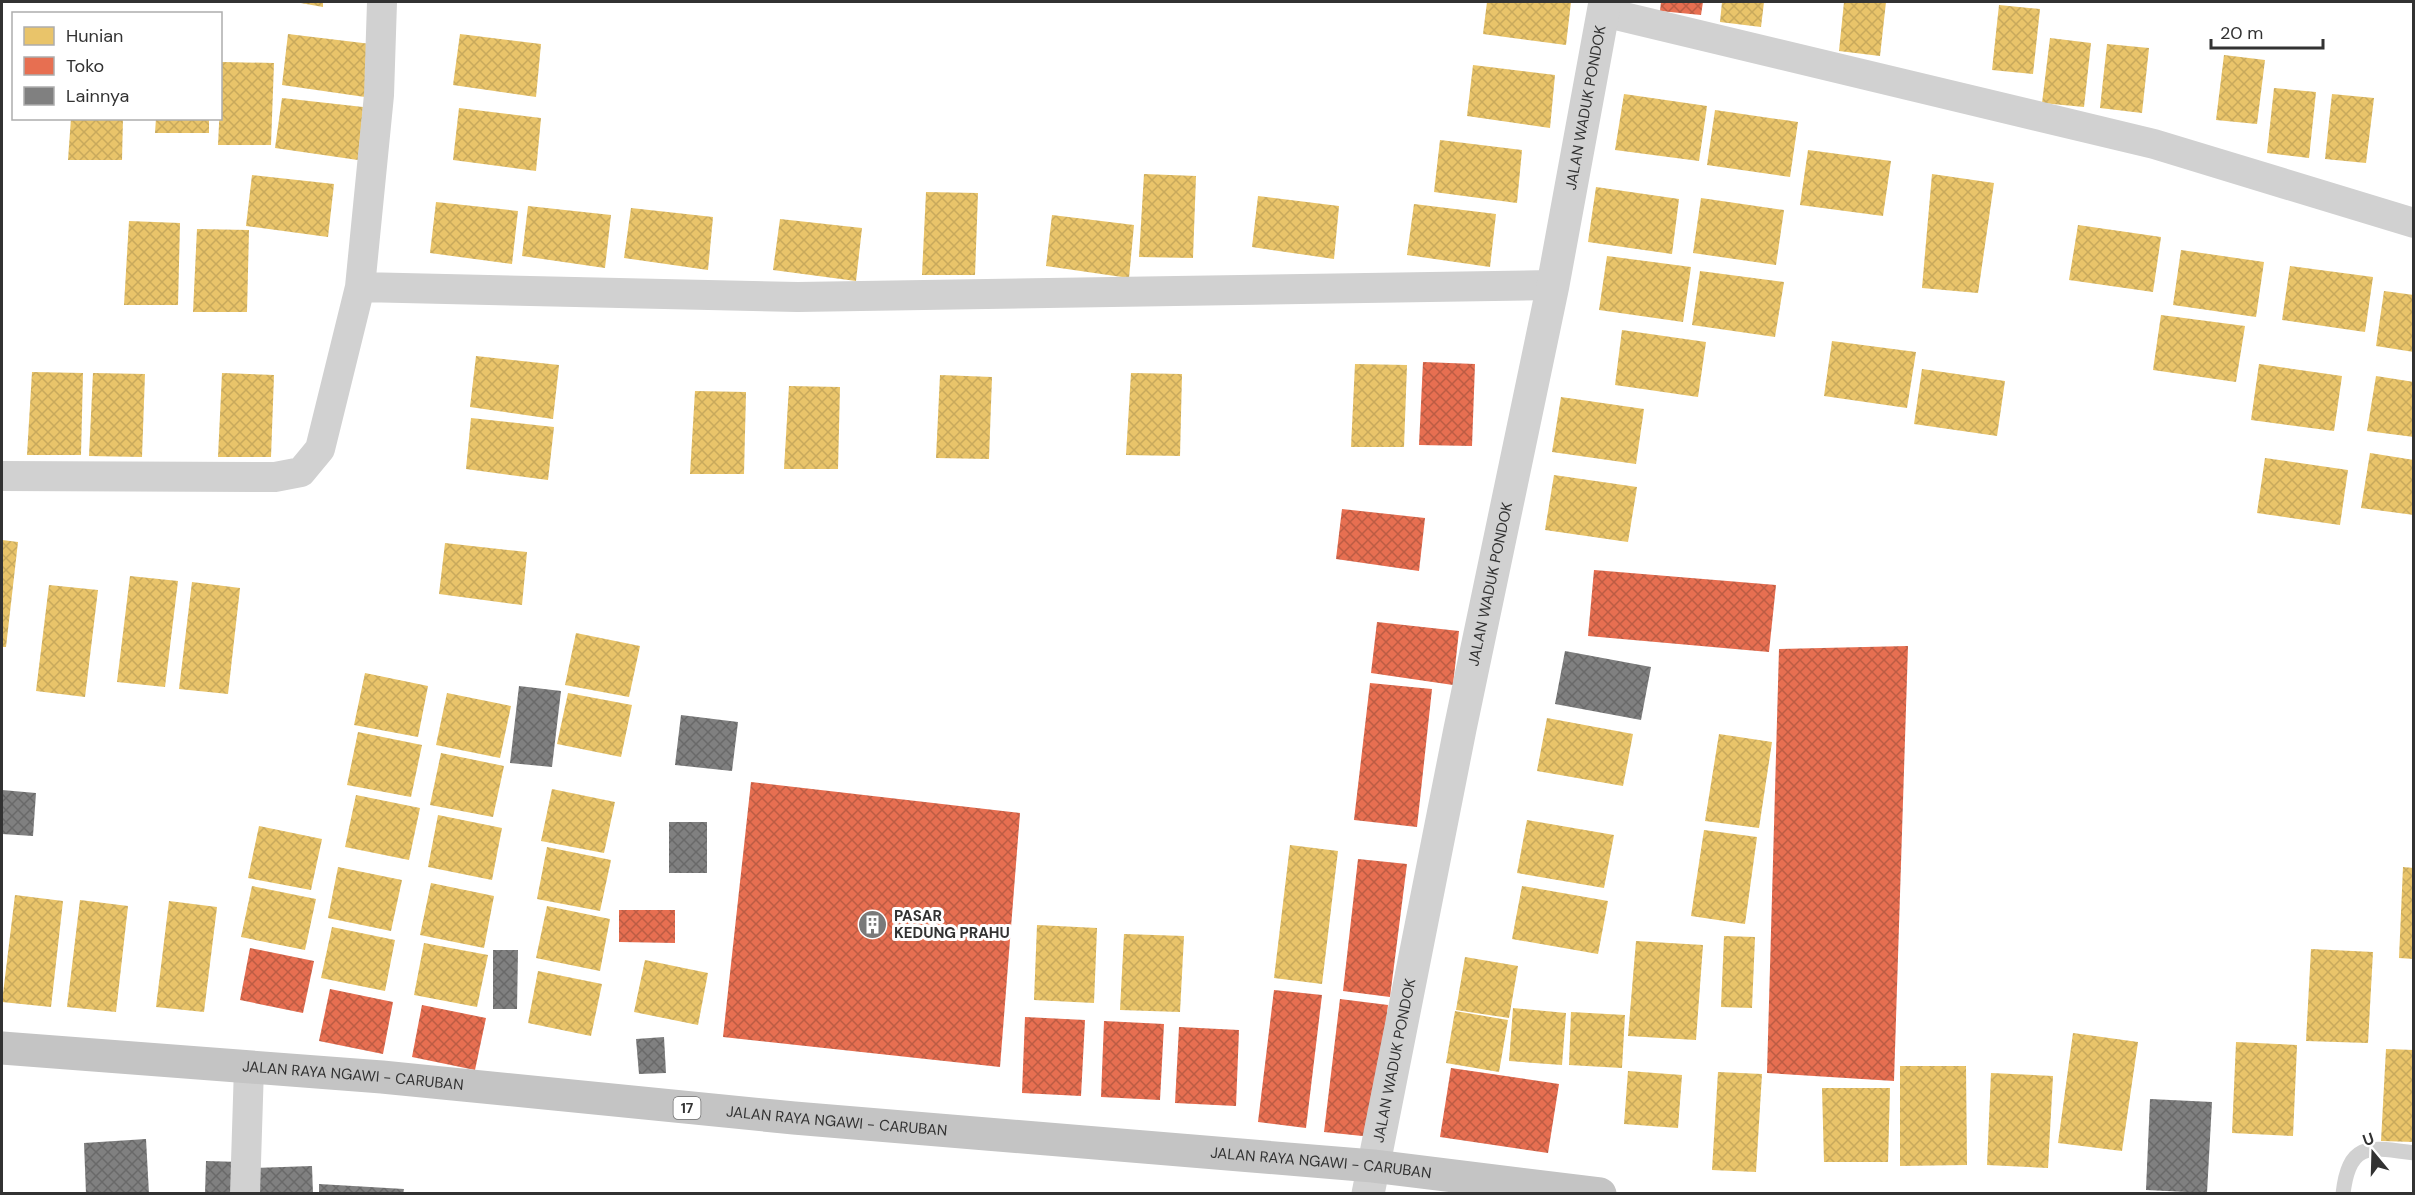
<svg xmlns="http://www.w3.org/2000/svg" width="2415" height="1195" font-family="'DM Sans',sans-serif">
<style>
.homes{fill:url(#homes-cross-hatch)}
.shops{fill:url(#shops-cross-hatch)}
.building{fill:url(#building-cross-hatch)}
.lines{fill:none;stroke-linecap:round;stroke-linejoin:round}
.service{stroke:#d1d1d1;stroke-width:15}
.minor{stroke:#d1d1d1;stroke-width:30}
.tertiary{stroke:#d1d1d1;stroke-width:33}
.trunk{stroke:#c4c4c4;stroke-width:33}
.labels{text-anchor:middle;stroke-width:6;stroke-linejoin:round;paint-order:stroke}
.shield{fill:#fff;stroke:#707070;stroke-width:1.5}
.shield-label{font-size:14px;font-weight:bold;fill:#323232}
.street-label{font-size:15px;fill:#323232;stroke:#fff}
.poi-label{font-size:15px;font-weight:bold;fill:#323232;stroke:#fff;text-anchor:start}
</style>
<defs>
<pattern id="homes-cross-hatch" width="8" height="8" patternUnits="userSpaceOnUse" patternTransform="scale(1.5)"><rect width="8" height="8" fill="#e9c46a"/><path d="M0 0l8 8M0 8l8-8" fill="none" stroke="#c8a95c"/></pattern>
<pattern id="shops-cross-hatch" width="8" height="8" patternUnits="userSpaceOnUse" patternTransform="scale(1.5)"><rect width="8" height="8" fill="#e76f51"/><path d="M0 0l8 8M0 8l8-8" fill="none" stroke="#bc5c44"/></pattern>
<pattern id="building-cross-hatch" width="8" height="8" patternUnits="userSpaceOnUse" patternTransform="scale(1.5)"><rect width="8" height="8" fill="#808080"/><path d="M0 0l8 8M0 8l8-8" fill="none" stroke="#696969"/></pattern>
</defs>
<rect width="100%" height="100%" fill="#fff"/>
<!-- homes -->
<path class="homes" d="M 295,2 L 323,2 L 323,7 Z
M 1487,2 L 1571,2 L 1566,45 L 1483,34 Z
M 1722,2 L 1764,2 L 1761,27 L 1720,22 Z
M 1844,2 L 1886,2 L 1880,56 L 1839,51 Z
M 1999,5 L 2040,9 L 2033,74 L 1992,70 Z
M 288,34 L 371,44 L 365,97 L 282,85 Z
M 460,34 L 541,44 L 536,97 L 453,85 Z
M 2050,38 L 2091,43 L 2084,107 L 2042,103 Z
M 2107,44 L 2149,48 L 2142,113 L 2100,108 Z
M 2224,55 L 2265,60 L 2257,124 L 2216,120 Z
M 222,62 L 274,63 L 271,145 L 218,145 Z
M 1473,65 L 1555,75 L 1550,128 L 1467,116 Z
M 2274,88 L 2316,92 L 2309,158 L 2267,153 Z
M 1624,94 L 1707,106 L 1699,161 L 1615,150 Z
M 2332,94 L 2374,98 L 2366,163 L 2325,159 Z
M 282,98 L 363,107 L 358,160 L 275,148 Z
M 459,108 L 541,118 L 536,171 L 453,160 Z
M 1715,110 L 1798,122 L 1790,177 L 1707,165 Z
M 71,118 L 123,118 L 122,160 L 68,160 Z
M 156,118 L 209,118 L 209,133 L 155,133 Z
M 1440,140 L 1522,150 L 1517,203 L 1434,192 Z
M 1808,150 L 1891,161 L 1883,216 L 1800,205 Z
M 1144,174 L 1196,176 L 1193,258 L 1139,257 Z
M 1932,174 L 1994,183 L 1978,293 L 1922,288 Z
M 252,175 L 334,184 L 328,237 L 246,226 Z
M 1596,187 L 1679,199 L 1672,254 L 1588,242 Z
M 926,192 L 978,193 L 975,275 L 922,275 Z
M 1258,196 L 1339,206 L 1334,259 L 1252,247 Z
M 1701,198 L 1784,210 L 1776,265 L 1693,253 Z
M 436,202 L 518,211 L 512,264 L 430,253 Z
M 1414,204 L 1496,214 L 1490,267 L 1407,255 Z
M 528,206 L 611,215 L 605,268 L 522,256 Z
M 631,208 L 713,217 L 708,270 L 624,258 Z
M 1052,215 L 1134,225 L 1129,278 L 1046,266 Z
M 780,219 L 862,228 L 856,281 L 773,270 Z
M 129,221 L 180,223 L 178,305 L 124,305 Z
M 2078,225 L 2161,237 L 2153,292 L 2069,280 Z
M 197,229 L 249,230 L 247,312 L 193,312 Z
M 2181,250 L 2264,262 L 2256,317 L 2173,305 Z
M 1607,256 L 1691,267 L 1683,322 L 1599,310 Z
M 2290,266 L 2373,277 L 2365,332 L 2282,320 Z
M 1700,271 L 1784,282 L 1775,337 L 1692,325 Z
M 2384,291 L 2414,295 L 2414,352 L 2376,346 Z
M 2161,315 L 2245,326 L 2236,382 L 2153,370 Z
M 1622,330 L 1706,342 L 1698,397 L 1615,385 Z
M 1832,341 L 1916,352 L 1907,408 L 1824,396 Z
M 476,356 L 559,365 L 553,419 L 470,407 Z
M 1355,364 L 1407,365 L 1404,447 L 1351,447 Z
M 2259,364 L 2342,376 L 2334,431 L 2251,420 Z
M 1922,369 L 2005,381 L 1997,436 L 1914,424 Z
M 32,372 L 83,373 L 81,455 L 27,455 Z
M 93,373 L 145,374 L 142,457 L 89,456 Z
M 222,373 L 274,375 L 271,457 L 218,457 Z
M 1131,373 L 1182,374 L 1180,456 L 1126,455 Z
M 940,375 L 992,377 L 989,459 L 936,458 Z
M 2376,376 L 2414,382 L 2414,437 L 2367,431 Z
M 789,386 L 840,387 L 838,469 L 784,469 Z
M 695,391 L 746,392 L 744,474 L 690,474 Z
M 1561,397 L 1644,409 L 1636,464 L 1552,452 Z
M 471,418 L 554,427 L 548,480 L 466,469 Z
M 2370,453 L 2414,460 L 2414,515 L 2361,508 Z
M 2265,458 L 2348,470 L 2340,525 L 2257,513 Z
M 1554,475 L 1637,487 L 1628,542 L 1545,530 Z
M 2,540 L 18,542 L 6,647 L 2,647 Z
M 445,543 L 527,552 L 522,605 L 439,594 Z
M 130,576 L 178,581 L 165,687 L 117,682 Z
M 192,582 L 240,588 L 228,694 L 179,689 Z
M 49,585 L 98,590 L 85,697 L 36,691 Z
M 576,633 L 640,646 L 629,697 L 565,685 Z
M 365,673 L 428,686 L 418,737 L 354,725 Z
M 447,693 L 511,706 L 500,758 L 436,745 Z
M 568,693 L 632,705 L 621,757 L 557,744 Z
M 1547,718 L 1633,734 L 1623,786 L 1537,771 Z
M 358,732 L 422,745 L 411,797 L 347,785 Z
M 1719,734 L 1772,742 L 1759,828 L 1705,821 Z
M 441,753 L 504,766 L 493,817 L 430,805 Z
M 552,789 L 615,802 L 604,853 L 541,841 Z
M 356,795 L 420,808 L 409,860 L 345,847 Z
M 438,815 L 502,828 L 492,880 L 428,867 Z
M 1527,820 L 1614,835 L 1604,888 L 1517,873 Z
M 259,826 L 322,839 L 311,890 L 248,878 Z
M 1704,830 L 1757,837 L 1745,924 L 1691,916 Z
M 1290,845 L 1338,851 L 1322,984 L 1274,978 Z
M 547,847 L 611,860 L 600,911 L 537,899 Z
M 338,867 L 402,880 L 391,931 L 328,918 Z
M 2403,867 L 2414,868 L 2414,959 L 2399,958 Z
M 431,883 L 494,896 L 484,948 L 420,935 Z
M 252,886 L 316,899 L 305,950 L 241,937 Z
M 1522,886 L 1608,901 L 1598,954 L 1512,939 Z
M 15,895 L 63,901 L 51,1007 L 2,1002 Z
M 80,900 L 128,906 L 116,1012 L 67,1007 Z
M 169,901 L 217,907 L 204,1012 L 156,1007 Z
M 547,906 L 610,919 L 600,971 L 536,958 Z
M 1037,925 L 1097,928 L 1094,1003 L 1034,1000 Z
M 332,927 L 395,940 L 385,991 L 321,978 Z
M 1124,934 L 1184,936 L 1180,1012 L 1120,1010 Z
M 1724,936 L 1755,937 L 1752,1008 L 1721,1007 Z
M 1636,941 L 1703,945 L 1696,1040 L 1628,1036 Z
M 424,943 L 488,955 L 477,1007 L 414,995 Z
M 2311,949 L 2373,952 L 2368,1043 L 2306,1041 Z
M 1465,957 L 1518,966 L 1509,1018 L 1456,1010 Z
M 645,960 L 708,973 L 698,1025 L 634,1012 Z
M 538,971 L 602,984 L 591,1036 L 528,1023 Z
M 1513,1008 L 1566,1013 L 1562,1065 L 1509,1061 Z
M 1455,1011 L 1508,1020 L 1499,1072 L 1446,1063 Z
M 1571,1012 L 1625,1015 L 1622,1068 L 1569,1065 Z
M 2073,1033 L 2138,1042 L 2122,1151 L 2058,1143 Z
M 2236,1042 L 2297,1045 L 2293,1136 L 2232,1133 Z
M 2386,1049 L 2414,1050 L 2414,1142 L 2381,1141 Z
M 1900,1066 L 1966,1066 L 1967,1165 L 1900,1166 Z
M 1628,1071 L 1682,1075 L 1678,1128 L 1624,1124 Z
M 1718,1072 L 1762,1074 L 1756,1172 L 1712,1170 Z
M 1991,1073 L 2053,1076 L 2048,1168 L 1987,1165 Z
M 1822,1088 L 1890,1088 L 1888,1162 L 1824,1162 Z"/>
<!-- shops -->
<path class="shops" d="M 1661,2 L 1703,2 L 1701,15 L 1660,11 Z
M 1423,362 L 1475,364 L 1472,446 L 1419,445 Z
M 1342,509 L 1425,518 L 1419,571 L 1336,559 Z
M 1594,570 L 1776,585 L 1769,652 L 1588,636 Z
M 1377,622 L 1459,631 L 1453,685 L 1371,673 Z
M 1908,646 L 1894,1081 L 1767,1073 L 1779,649 Z
M 1370,683 L 1432,689 L 1417,827 L 1354,820 Z
M 751,782 L 1020,813 L 1000,1067 L 723,1037 Z
M 1358,859 L 1407,864 L 1390,997 L 1343,991 Z
M 619,910 L 675,910 L 675,943 L 619,942 Z
M 250,948 L 314,961 L 303,1013 L 240,1000 Z
M 330,989 L 393,1002 L 383,1054 L 319,1041 Z
M 1274,990 L 1322,995 L 1306,1128 L 1258,1122 Z
M 1340,999 L 1388,1005 L 1372,1137 L 1324,1132 Z
M 422,1005 L 486,1018 L 475,1070 L 412,1057 Z
M 1025,1017 L 1085,1020 L 1081,1096 L 1022,1093 Z
M 1104,1021 L 1164,1024 L 1160,1100 L 1101,1097 Z
M 1179,1027 L 1239,1030 L 1236,1106 L 1175,1103 Z
M 1451,1068 L 1559,1084 L 1548,1153 L 1440,1137 Z"/>
<!-- building -->
<path class="building" d="M 1565,651 L 1651,667 L 1641,720 L 1555,704 Z
M 519,686 L 561,691 L 552,767 L 510,763 Z
M 681,715 L 738,722 L 732,771 L 675,765 Z
M 2,790 L 36,793 L 33,836 L 2,834 Z
M 669,822 L 707,822 L 707,873 L 669,873 Z
M 493,950 L 518,950 L 517,1009 L 493,1009 Z
M 664,1037 L 666,1073 L 639,1074 L 636,1039 Z
M 2150,1099 L 2212,1102 L 2207,1193 L 2146,1190 Z
M 146,1139 L 149,1194 L 86,1194 L 84,1143 Z
M 206,1161 L 241,1162 L 240,1194 L 205,1194 Z
M 312,1166 L 313,1194 L 253,1194 L 252,1168 Z
M 319,1184 L 404,1189 L 403,1194 L 319,1194 Z"/>
<g class="lines">
<!-- service -->
<path class="service" d="M 2343,1194 C 2349,1141 2370,1147 2414,1153"/>
<!-- minor -->
<path class="minor" d="M 1603,12 L 2154,144 L 2414,223
M 360,287 L 798,297 L 1553,285
M 2,476 L 275,477 L 301,472 L 320,449 L 360,287 L 379,95 L 382,2
M 245,1194 L 249,1067"/>
<!-- tertiary -->
<path class="tertiary" id="s1" d="M 1368,1194 L 1460,729 L 1553,285 L 1605,2"/>
<!-- trunk -->
<path class="trunk" id="s2" d="M 2,1048 L 382,1077 L 794,1118 L 1373,1166 L 1600,1194"/>
</g>
<!-- icons -->
<defs>
<symbol id="building-disc" viewBox="-11 -11 22 22"><circle r="9.5" fill="#7a7a7a" stroke="#fff"/><path d="M-4-6H4V6H1V3H-1V6H-4ZM-2.5-4.3h1.7v1.8h-1.7ZM.8-4.3h1.7v1.8H.8ZM-2.5-1h1.7V.8h-1.7ZM.8-1h1.7V.8H.8Z" fill="#fff"/></symbol>
</defs>
<g fill-rule="evenodd">
<use href="#building-disc" x="856" y="908" width="33" height="33"/>
</g>
<g class="labels">
<!-- shield labels -->
<rect class="shield" x="673.5" y="1097" width="27" height="22" rx="4.5"/>
<g class="shield-label">
<text x="687" y="1113">17</text>
</g>
<!-- street labels -->
<g class="street-label">
<text dy="5" stroke="none"><textPath href="#s1" startOffset="1108">JALAN WADUK PONDOK</textPath></text>
<text dy="5" stroke="none"><textPath href="#s1" startOffset="622">JALAN WADUK PONDOK</textPath></text>
<text dy="5" stroke="none"><textPath href="#s1" startOffset="136">JALAN WADUK PONDOK</textPath></text>
<text dy="5" stroke="none"><textPath href="#s2" startOffset="352">JALAN RAYA NGAWI - CARUBAN</textPath></text>
<text dy="5" stroke="none"><textPath href="#s2" startOffset="838">JALAN RAYA NGAWI - CARUBAN</textPath></text>
<text dy="5" stroke="none"><textPath href="#s2" startOffset="1324">JALAN RAYA NGAWI - CARUBAN</textPath></text>
</g>
<!-- poi labels -->
<g class="poi-label">
<text x="894" y="921">PASAR<tspan x="894" dy="17">KEDUNG PRAHU</tspan></text>
</g>
</g>
<!-- border -->
<rect width="2415" height="1195" fill="none" stroke="#323232" stroke-width="6"/>
<!-- legend -->
<rect x="12" y="12" width="210" height="108" fill="#ffffff" stroke="#adadad" stroke-width="1.5"/>
<rect x="24" y="27" width="30" height="18" fill="#e9c46a" stroke="#adadad" stroke-width="1.5"/>
<text x="66" y="42" font-size="18" fill="#323232">Hunian</text>
<rect x="24" y="57" width="30" height="18" fill="#e76f51" stroke="#adadad" stroke-width="1.5"/>
<text x="66" y="72" font-size="18" fill="#323232">Toko</text>
<rect x="24" y="87" width="30" height="18" fill="#808080" stroke="#adadad" stroke-width="1.5"/>
<text x="66" y="102" font-size="18" fill="#323232">Lainnya</text>
<!-- north arrow -->
<g transform="translate(2373 1153) rotate(341)" stroke="#ffffff" stroke-width="4.5" paint-order="stroke">
<path d="M0-4.5L10 22L0 15L-10 22Z" fill="#323232"/>
<text y="-9" font-size="16" font-weight="bold" text-anchor="middle" fill="#323232">U</text>
</g>
<!-- scale -->
<path d="M2211 39v9h112v-9" fill="none" stroke="#323232" stroke-width="3"/>
<text x="2220" y="39" font-size="18" fill="#323232" stroke="#ffffff" stroke-width="4.5" paint-order="stroke">20 m</text>
</svg>
